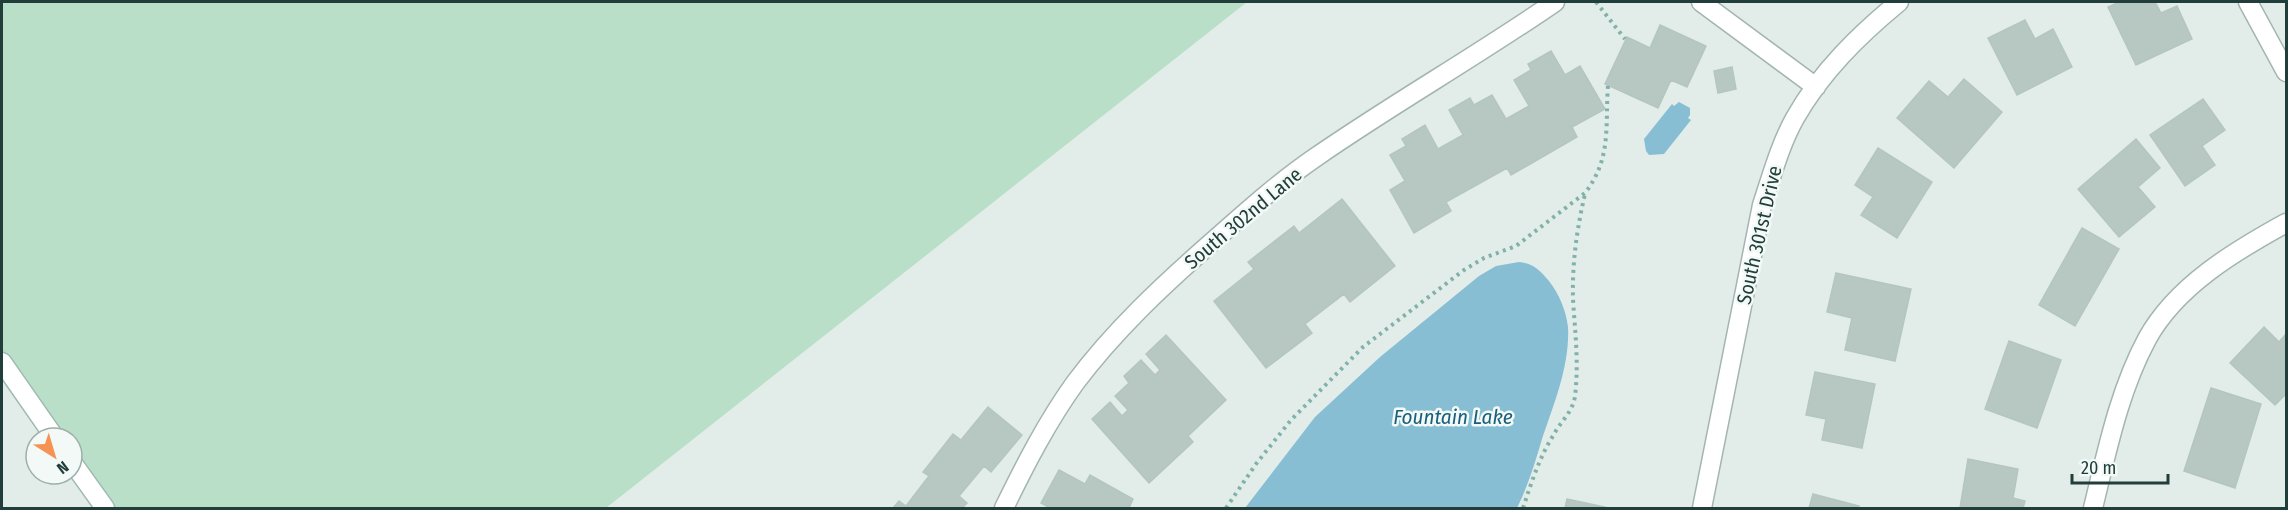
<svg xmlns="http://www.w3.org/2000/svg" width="2288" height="510" font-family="'Fira Sans Condensed',sans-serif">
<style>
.green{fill:#badfc8}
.water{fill:#87bed4}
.building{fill:#b7c7c2;stroke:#b4c6c1;stroke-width:1.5}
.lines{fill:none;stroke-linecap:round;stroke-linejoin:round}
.street-casing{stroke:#a4b5b1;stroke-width:21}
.secondary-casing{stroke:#9fb9b3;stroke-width:21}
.path{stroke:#81b1a8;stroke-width:4;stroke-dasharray:3 4.5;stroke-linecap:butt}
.street{stroke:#fff;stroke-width:18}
.secondary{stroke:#fff;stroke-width:18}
.labels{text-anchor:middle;stroke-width:5;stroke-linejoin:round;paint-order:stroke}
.street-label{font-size:20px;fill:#213e3a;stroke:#f2f9f6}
.water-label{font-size:21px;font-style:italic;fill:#195f7d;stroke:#f2f9f6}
</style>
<rect width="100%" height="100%" fill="#e2ede9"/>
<!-- green -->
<path class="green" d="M 2,2 L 1247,2 L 606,508 L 106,508 L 72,461 L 72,438 L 56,438 L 2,362 Z"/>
<!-- water -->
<path class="water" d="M 1679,102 L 1690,108 L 1690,115 L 1688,118 L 1691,120 L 1664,154 L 1649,155 L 1646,151 L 1644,139 L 1672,104 L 1674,106 Z
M 1519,262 C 1533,263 1540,270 1549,281 C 1559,294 1566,310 1568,327 C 1570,365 1554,404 1542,439 C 1535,463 1528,486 1517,508 L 1245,508 L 1315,417 L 1380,357 L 1479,276 L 1496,266 Z"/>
<!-- building -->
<path class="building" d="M 2119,2 L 2155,2 L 2161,13 L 2177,6 L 2192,39 L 2136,65 L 2108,7 Z
M 2025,20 L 2035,39 L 2053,29 L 2072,67 L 2017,95 L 1988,38 Z
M 1660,25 L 1706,46 L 1687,87 L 1671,80 L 1658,108 L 1605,84 L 1627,37 L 1650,48 Z
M 1551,51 L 1565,75 L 1580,66 L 1605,109 L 1572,127 L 1577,137 L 1511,175 L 1507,168 L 1446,202 L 1451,211 L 1414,233 L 1390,190 L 1405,181 L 1390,155 L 1406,146 L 1402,139 L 1425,125 L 1438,149 L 1463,135 L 1449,110 L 1470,98 L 1474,105 L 1492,95 L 1506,119 L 1529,106 L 1514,80 L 1531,70 L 1528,64 Z
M 1732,67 L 1736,89 L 1718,93 L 1714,71 Z
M 1964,79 L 2002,112 L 1954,168 L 1897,118 L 1929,81 L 1948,97 Z
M 2203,99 L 2225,130 L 2202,146 L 2215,165 L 2185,186 L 2150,135 Z
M 2136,139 L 2160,168 L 2138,187 L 2155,207 L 2119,237 L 2078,189 Z
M 1878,148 L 1932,182 L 1897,238 L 1861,215 L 1873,197 L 1855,185 Z
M 1342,199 L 1395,266 L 1350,302 L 1344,294 L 1305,324 L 1312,333 L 1266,368 L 1214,301 L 1254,269 L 1248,262 L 1294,226 L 1299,233 Z
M 2082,228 L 2119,249 L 2075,326 L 2039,305 Z
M 1836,273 L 1911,289 L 1895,361 L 1845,350 L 1852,318 L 1827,312 Z
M 2264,327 L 2279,342 L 2286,334 L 2286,394 L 2275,405 L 2230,363 Z
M 1166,335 L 1226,400 L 1188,436 L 1193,442 L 1149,483 L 1092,419 L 1110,402 L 1122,416 L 1128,410 L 1115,396 L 1129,383 L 1124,376 L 1141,360 L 1155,375 L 1160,370 L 1146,354 Z
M 2009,341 L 2061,360 L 2037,428 L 1985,409 Z
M 1815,372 L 1875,384 L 1862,448 L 1822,440 L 1826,419 L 1806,415 Z
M 2211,388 L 2261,404 L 2235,488 L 2184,471 Z
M 988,407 L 1022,435 L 991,472 L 984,466 L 959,496 L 967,503 L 962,508 L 893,508 L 899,501 L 906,506 L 929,476 L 923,472 L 953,434 L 961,440 Z
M 1968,459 L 2018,469 L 2013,498 L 2025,501 L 2023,508 L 1960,508 Z
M 1059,470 L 1085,484 L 1090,475 L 1133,499 L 1129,508 L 1050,508 L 1041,503 Z
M 1813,494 L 1859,506 L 1858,508 L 1809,508 Z
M 1567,499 L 1609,508 L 1565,508 Z"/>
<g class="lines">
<defs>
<path id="street" d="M 1701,2 L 1816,87
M 2248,2 L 2286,72
M 1004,508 C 1025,465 1047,422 1075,383 C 1114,331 1162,286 1211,243 C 1245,213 1278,183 1316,157 C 1394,103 1477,56 1555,2
M 1702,508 L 1762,205 C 1772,175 1780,145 1795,118 C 1821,72 1859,35 1899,2
M 2093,508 C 2107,451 2119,391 2147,339 C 2176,286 2235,251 2286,223"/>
<path id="secondary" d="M 2,362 L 55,438
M 72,462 L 105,508"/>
</defs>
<!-- street casing -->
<use href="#street" class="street-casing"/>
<!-- secondary casing -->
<use href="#secondary" class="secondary-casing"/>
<!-- path -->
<path class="path" d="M 1596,2 L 1625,39
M 1226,508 L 1256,464 L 1291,420 L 1363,347 L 1464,270 L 1484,258 L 1516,246 L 1585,193 C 1612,158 1605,126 1608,85
M 1523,508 C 1531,484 1539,458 1553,436 C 1560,422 1573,412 1575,396 C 1579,363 1575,332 1573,299 C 1572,263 1577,228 1585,194"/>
<!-- street -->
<use href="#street" class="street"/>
<!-- secondary -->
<use href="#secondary" class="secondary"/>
</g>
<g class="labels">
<!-- street labels -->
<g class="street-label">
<text transform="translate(1243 218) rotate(-40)" y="7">South 302nd Lane</text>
<text transform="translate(1759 235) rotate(-77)" y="7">South 301st Drive</text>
</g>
<!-- water labels -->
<g class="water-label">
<text x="1453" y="424">Fountain Lake</text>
</g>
</g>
<!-- border -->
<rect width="2288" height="510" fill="none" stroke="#213e3a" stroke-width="6"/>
<!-- north arrow -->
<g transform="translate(54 456) rotate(143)"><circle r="28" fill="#f2f9f6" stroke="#9eaeab" stroke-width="1.5"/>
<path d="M0-4.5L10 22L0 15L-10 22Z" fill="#f79255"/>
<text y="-9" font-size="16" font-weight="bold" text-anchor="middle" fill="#213e3a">N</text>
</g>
<!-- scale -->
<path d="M2072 474v9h96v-9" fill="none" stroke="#213e3a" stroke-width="3"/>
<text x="2081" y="474" font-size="18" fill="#213e3a" stroke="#f2f9f6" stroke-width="4.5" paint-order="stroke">20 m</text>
</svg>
